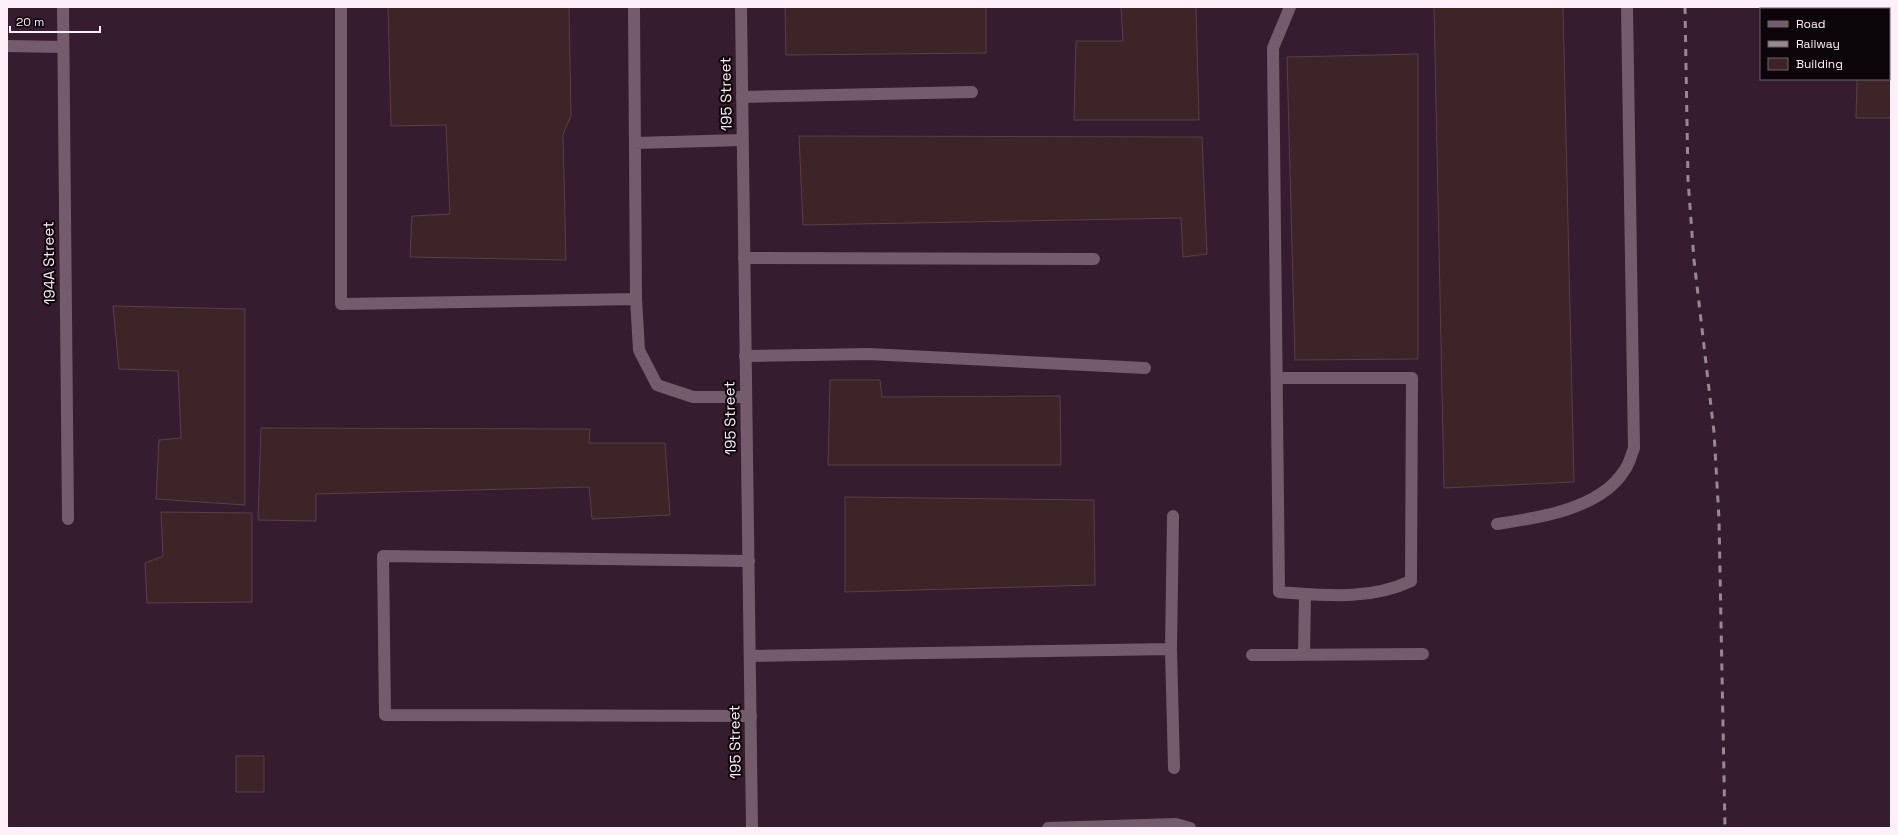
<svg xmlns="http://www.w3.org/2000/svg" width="1898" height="835" font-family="'Space Grotesk',sans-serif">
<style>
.built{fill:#351c2f;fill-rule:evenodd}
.building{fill:#3d2427;stroke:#5b3f43}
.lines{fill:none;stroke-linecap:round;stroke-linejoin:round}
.service{stroke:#745c6d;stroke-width:12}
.minor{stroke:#745c6d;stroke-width:12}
.rail{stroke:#998894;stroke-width:3;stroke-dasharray:7 7;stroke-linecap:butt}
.labels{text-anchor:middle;stroke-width:4;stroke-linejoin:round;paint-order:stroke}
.street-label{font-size:15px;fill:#feeff9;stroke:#0c050a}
</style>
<rect width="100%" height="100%" fill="#281523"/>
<!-- built -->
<path class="built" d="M 7,7 L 1891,7 L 1891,828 L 7,828 ZM 1761,9 L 1889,9 L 1889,79 L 1761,79 Z"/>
<!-- building -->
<path class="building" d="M 388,7 L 569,7 L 571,116 L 563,134 L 566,260 L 410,257 L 412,216 L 450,214 L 446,125 L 391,126 Z
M 785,7 L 986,7 L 986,53 L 786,55 Z
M 1121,7 L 1196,7 L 1199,120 L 1074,120 L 1076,41 L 1123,41 Z
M 1434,7 L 1563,7 L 1574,482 L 1444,488 Z
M 1803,7 L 1891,7 L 1891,118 L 1856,118 L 1857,79 L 1889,79 L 1889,9 L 1803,9 Z
M 1418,54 L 1418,359 L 1295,360 L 1287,57 Z
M 799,136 L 1202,137 L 1207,254 L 1183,257 L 1181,218 L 803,225 Z
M 113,306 L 245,309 L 245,505 L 156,499 L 159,440 L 181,438 L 178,371 L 119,369 Z
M 830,380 L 880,380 L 882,397 L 1060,396 L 1061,465 L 828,465 Z
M 261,428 L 590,429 L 589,443 L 665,443 L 670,515 L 592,519 L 589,487 L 316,494 L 316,521 L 258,520 Z
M 845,497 L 1094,500 L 1095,585 L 845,592 Z
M 161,512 L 252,513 L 252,602 L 147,603 L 145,563 L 163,556 Z
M 236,756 L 264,756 L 264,792 L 236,792 Z"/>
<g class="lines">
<!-- service -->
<path class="service" d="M 341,7 L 341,304 L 636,299
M 634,7 L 636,299 L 639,350 L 657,385 L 693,397 L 746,397
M 7,46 L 63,47
M 742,97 L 972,92
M 635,143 L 742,140
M 744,258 L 1094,259
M 745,356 L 869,354 L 1145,368
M 1277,378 L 1412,378 L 1411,581 C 1369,601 1323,595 1279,592 L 1273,48 L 1290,7
M 1173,516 L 1171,649 L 1174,768
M 1497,524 C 1538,518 1600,509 1624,471 C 1629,465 1631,456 1634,448 L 1627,7
M 749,561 L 383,556 L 385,715 L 751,716
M 1252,655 L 1423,654
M 1304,655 L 1305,594
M 750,656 L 1171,649
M 1048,828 L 1176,824 L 1190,828"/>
<!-- minor -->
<path class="minor" d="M 63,7 L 68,519
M 741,7 L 752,828"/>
<!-- rail -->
<path class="rail" d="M 1685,7 L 1688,180 L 1694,260 L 1714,432 L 1719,519 L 1725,828"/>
</g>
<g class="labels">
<!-- street labels -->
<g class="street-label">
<text transform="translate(726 94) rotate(-91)" y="5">195 Street</text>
<text transform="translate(49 263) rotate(-91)" y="5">194A Street</text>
<text transform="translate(730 418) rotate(-91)" y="5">195 Street</text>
<text transform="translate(735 742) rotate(-91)" y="5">195 Street</text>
</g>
</g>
<!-- border -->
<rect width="1898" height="835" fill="none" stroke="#feeff9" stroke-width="16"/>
<!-- legend -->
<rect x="1760" y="8" width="130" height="72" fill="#0c050a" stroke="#6d636a"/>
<rect x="1768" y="21" width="20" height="6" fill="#745c6d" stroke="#6d636a"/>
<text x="1796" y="28" font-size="12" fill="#feeff9">Road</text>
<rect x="1768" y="41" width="20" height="6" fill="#998894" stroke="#6d636a"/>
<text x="1796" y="48" font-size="12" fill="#feeff9">Railway</text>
<rect x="1768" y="58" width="20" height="12" fill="#3d2427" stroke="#6d636a"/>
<text x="1796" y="68" font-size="12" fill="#feeff9">Building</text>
<!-- scale -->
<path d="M10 26v6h90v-6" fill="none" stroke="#feeff9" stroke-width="2"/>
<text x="16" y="26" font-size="12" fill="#feeff9" stroke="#0c050a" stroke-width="3" paint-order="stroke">20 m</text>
</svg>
